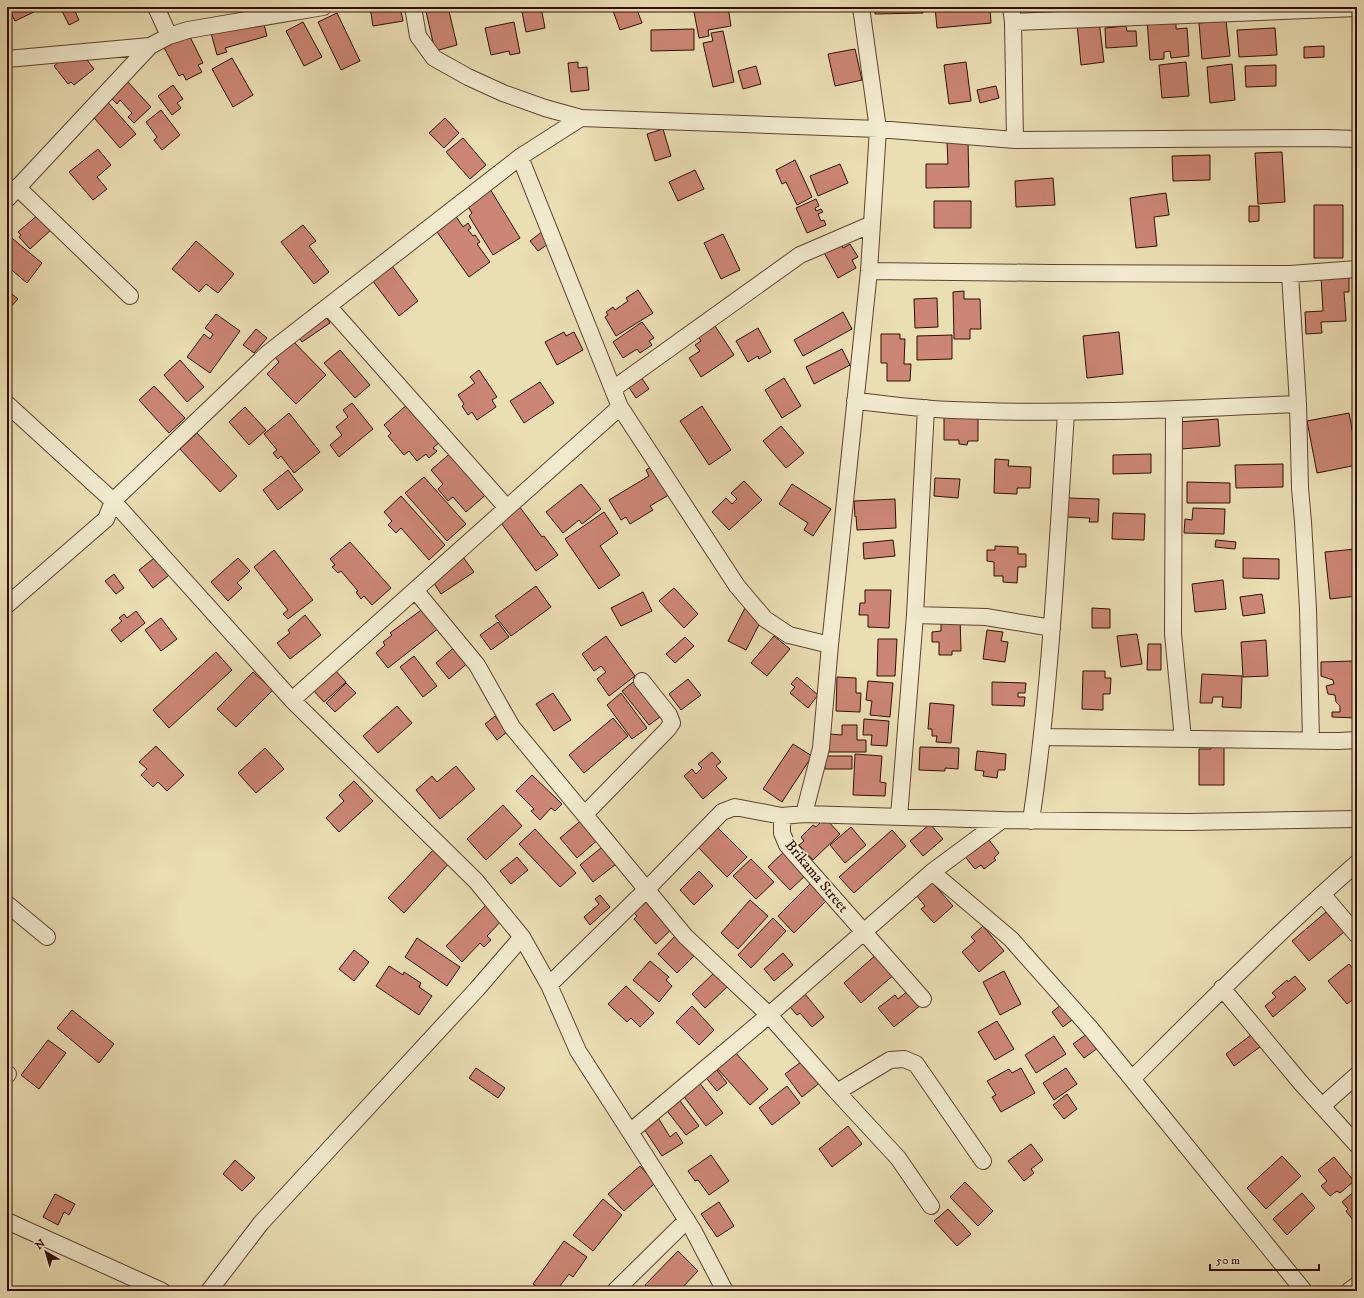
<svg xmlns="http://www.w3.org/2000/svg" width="1364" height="1298" font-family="'IM FELL DW Pica',serif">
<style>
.building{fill:#cb8675;stroke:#300f01}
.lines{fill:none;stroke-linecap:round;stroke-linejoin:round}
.street-casing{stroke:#5e432e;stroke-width:18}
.street{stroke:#f1eace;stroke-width:16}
.labels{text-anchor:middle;stroke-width:3.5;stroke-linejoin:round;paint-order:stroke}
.street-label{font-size:15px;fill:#300f01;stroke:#f1eace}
</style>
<rect width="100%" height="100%" fill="#eadeb3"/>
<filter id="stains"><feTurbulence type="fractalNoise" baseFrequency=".005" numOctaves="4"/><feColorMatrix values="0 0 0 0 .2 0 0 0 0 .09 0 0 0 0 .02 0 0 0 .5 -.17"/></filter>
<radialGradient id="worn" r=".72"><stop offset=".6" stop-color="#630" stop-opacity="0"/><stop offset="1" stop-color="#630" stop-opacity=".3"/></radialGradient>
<!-- building -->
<path class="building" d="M 8,7 L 34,7 L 36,11 L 15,21 Z
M 60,7 L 73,7 L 79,20 L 69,25 Z
M 370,7 L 400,7 L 403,21 L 373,26 Z
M 425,7 L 448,7 L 457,45 L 435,51 Z
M 521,7 L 541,7 L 545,28 L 526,32 Z
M 615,7 L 636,7 L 642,23 L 620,30 L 612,8 Z
M 693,7 L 728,7 L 731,26 L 708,30 L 709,36 L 699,38 Z
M 875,7 L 923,7 L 923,13 L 875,14 Z
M 935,7 L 990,7 L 991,23 L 937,28 Z
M 337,13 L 360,61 L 341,70 L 318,22 Z
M 262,17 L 267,36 L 225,48 L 227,52 L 217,55 L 211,33 Z
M 1176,18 L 1176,29 L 1187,28 L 1189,56 L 1171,58 L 1170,51 L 1164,52 L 1164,59 L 1150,60 L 1147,20 Z
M 1099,21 L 1104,62 L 1081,65 L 1077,24 Z
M 1226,21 L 1230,56 L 1202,59 L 1199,23 Z
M 303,22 L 322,57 L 304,66 L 286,31 Z
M 514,22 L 520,53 L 510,55 L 509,51 L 491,55 L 485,28 Z
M 1126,26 L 1127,31 L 1136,31 L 1137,46 L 1106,48 L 1105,28 Z
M 185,27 L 203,63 L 198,65 L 202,72 L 186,80 L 183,74 L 179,76 L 160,40 Z
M 1275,28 L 1277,55 L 1239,57 L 1237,30 Z
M 694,29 L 694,50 L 651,51 L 651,30 Z
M 723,31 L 734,82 L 713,87 L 703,43 L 713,41 L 711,33 Z
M 1324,46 L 1324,57 L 1304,58 L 1304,47 Z
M 77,47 L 94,69 L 74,85 L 71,82 L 68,84 L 54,66 Z
M 855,49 L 862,80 L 835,86 L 828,54 Z
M 232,58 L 253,95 L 233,107 L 212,69 Z
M 578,62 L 578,68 L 587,67 L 589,90 L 571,92 L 568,63 Z
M 966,62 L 971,101 L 949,104 L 944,65 Z
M 1186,62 L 1189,96 L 1162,98 L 1159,65 Z
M 1232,64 L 1235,100 L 1210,103 L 1207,67 Z
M 1276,65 L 1276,86 L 1246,87 L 1245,66 Z
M 756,66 L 761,84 L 743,89 L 738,71 Z
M 126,80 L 151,107 L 134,123 L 128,117 L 132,113 L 120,100 L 117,104 L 109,96 Z
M 173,85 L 183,99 L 177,103 L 181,108 L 172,115 L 158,96 Z
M 996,86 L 999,98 L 980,103 L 977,90 Z
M 104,98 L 136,134 L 120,148 L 89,112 Z
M 161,110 L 180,135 L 162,150 L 154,140 L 157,137 L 146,122 Z
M 445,118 L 459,133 L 444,148 L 429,133 Z
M 663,129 L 671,156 L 655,161 L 647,134 Z
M 463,138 L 486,165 L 470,179 L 446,152 Z
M 968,141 L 969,187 L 926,188 L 926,164 L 948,164 L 947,142 Z
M 98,149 L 111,165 L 97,177 L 107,189 L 93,200 L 69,172 Z
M 1282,152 L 1285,202 L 1258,204 L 1255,153 Z
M 1210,155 L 1210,180 L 1173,181 L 1172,156 Z
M 795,160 L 812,197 L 797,205 L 786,182 L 782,184 L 776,170 Z
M 840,164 L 848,183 L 818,196 L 810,176 Z
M 695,170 L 704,189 L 678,201 L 669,182 Z
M 1053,178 L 1055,205 L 1016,207 L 1015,181 Z
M 490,189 L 520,238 L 493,255 L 469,216 L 472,213 L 468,207 L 476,201 L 474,199 Z
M 1166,193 L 1169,215 L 1154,217 L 1157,246 L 1136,248 L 1130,198 Z
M 816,199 L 819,206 L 815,208 L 816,211 L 821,209 L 823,212 L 818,214 L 821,221 L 824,220 L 826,225 L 807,233 L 796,208 Z
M 934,201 L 971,201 L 971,228 L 934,228 Z
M 1314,205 L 1343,205 L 1343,258 L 1314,258 Z
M 1249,206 L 1259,206 L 1259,221 L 1249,222 Z
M 39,214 L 52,229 L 30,249 L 19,237 L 21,235 L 18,232 Z
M 455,215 L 463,227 L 468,223 L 471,228 L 468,230 L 473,236 L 475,235 L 480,242 L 477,244 L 490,262 L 469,277 L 435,229 Z
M 303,225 L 316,241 L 309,246 L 329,272 L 314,284 L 281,242 Z
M 543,231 L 551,242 L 538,251 L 530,241 Z
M 7,234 L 42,263 L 27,283 L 7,266 Z
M 723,234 L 740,270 L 721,279 L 704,243 Z
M 839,240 L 843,248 L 850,244 L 858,257 L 852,260 L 856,268 L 838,278 L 822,249 Z
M 196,241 L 234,274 L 218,293 L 206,284 L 199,292 L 172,269 Z
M 392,266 L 418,301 L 399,316 L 372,280 Z
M 1349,275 L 1349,292 L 1344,292 L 1346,321 L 1321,322 L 1322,333 L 1306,334 L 1305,312 L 1323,311 L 1321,276 Z
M 7,290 L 18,299 L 7,311 Z
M 638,290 L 653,313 L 616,336 L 605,317 L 608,315 L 606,312 L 613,307 L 615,310 L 628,301 L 626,298 Z
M 964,291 L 964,299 L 980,299 L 981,329 L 970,329 L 970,339 L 954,339 L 953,292 Z
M 937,298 L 938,327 L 915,328 L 914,299 Z
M 323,312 L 330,323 L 302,342 L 295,332 Z
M 843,312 L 852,329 L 803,356 L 794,340 Z
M 216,314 L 240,331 L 210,373 L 187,357 L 204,334 L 210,339 L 213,334 L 205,328 Z
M 642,322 L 654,338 L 649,341 L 652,345 L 640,353 L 637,349 L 623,358 L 613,342 Z
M 715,326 L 734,355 L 701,377 L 689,358 L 700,351 L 695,345 L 701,341 L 698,336 Z
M 758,328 L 771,352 L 759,359 L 758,356 L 748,362 L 736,341 Z
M 256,329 L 267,338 L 254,353 L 243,345 Z
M 564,332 L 566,336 L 574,332 L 583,350 L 557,365 L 545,342 Z
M 1119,332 L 1123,374 L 1087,378 L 1083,336 Z
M 881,334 L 900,334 L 900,339 L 905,339 L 904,364 L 911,364 L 910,381 L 887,381 L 887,363 L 881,363 Z
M 952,335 L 952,359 L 917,360 L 917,336 Z
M 291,339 L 326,375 L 296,404 L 267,374 L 279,362 L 274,356 Z
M 842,349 L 850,365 L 814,384 L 806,367 Z
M 340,350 L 370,385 L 355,398 L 324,363 Z
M 180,360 L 204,387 L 187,402 L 164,375 Z
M 479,370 L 497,397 L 492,400 L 496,407 L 477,420 L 472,412 L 468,415 L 462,406 L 464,404 L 458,395 L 475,383 L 470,377 Z
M 639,374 L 649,389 L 636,398 L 626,383 Z
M 784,378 L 801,406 L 782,418 L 765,390 Z
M 540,382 L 554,403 L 524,423 L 510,401 Z
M 154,386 L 185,418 L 169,433 L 139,400 Z
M 352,403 L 373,429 L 339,457 L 330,445 L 342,435 L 336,427 L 348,417 L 343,410 Z
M 409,403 L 442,440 L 433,448 L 437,451 L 429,458 L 426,454 L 417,461 L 409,451 L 404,455 L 388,436 L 391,433 L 384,425 Z
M 702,406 L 731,450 L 709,465 L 680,421 Z
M 245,407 L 266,430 L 249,445 L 229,422 Z
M 289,413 L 320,452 L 294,473 L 281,456 L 278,459 L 273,453 L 277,450 L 264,434 Z
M 1349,413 L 1357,456 L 1357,465 L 1317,473 L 1307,421 Z
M 944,416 L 978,417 L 978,441 L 968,441 L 967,445 L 959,444 L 959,440 L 944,440 Z
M 1218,419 L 1220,446 L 1181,449 L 1179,422 Z
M 781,426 L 804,453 L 786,468 L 763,441 Z
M 197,433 L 237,476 L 220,492 L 180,449 Z
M 453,451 L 489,492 L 466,512 L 453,497 L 448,501 L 438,489 L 443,484 L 431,470 Z
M 1151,454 L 1151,473 L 1113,474 L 1113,455 Z
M 995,459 L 1009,460 L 1008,466 L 1031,467 L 1030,488 L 1017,488 L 1017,494 L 994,493 Z
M 655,464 L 672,493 L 650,506 L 653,510 L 630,524 L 626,517 L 621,520 L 609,500 L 649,476 L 646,470 Z
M 1283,464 L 1283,487 L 1236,488 L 1235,465 Z
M 288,470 L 303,490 L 278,510 L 263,490 Z
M 424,477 L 466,524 L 447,541 L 405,493 Z
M 935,478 L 960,479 L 958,498 L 934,496 Z
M 744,481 L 762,500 L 729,530 L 712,512 L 726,498 L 732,504 L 737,499 L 731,493 Z
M 1187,482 L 1230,483 L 1230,503 L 1187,503 Z
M 581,484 L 601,509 L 582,524 L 579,520 L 563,533 L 546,512 Z
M 792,484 L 831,509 L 813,536 L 804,530 L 808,523 L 779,504 Z
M 401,496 L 445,545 L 429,560 L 401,528 L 396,533 L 388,525 L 392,521 L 384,512 Z
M 1068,498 L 1099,499 L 1098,522 L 1089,522 L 1090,518 L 1067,517 Z
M 895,499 L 896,528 L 857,530 L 856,516 L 855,517 L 854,501 Z
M 519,506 L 542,537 L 544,536 L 558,555 L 536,571 L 499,520 Z
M 1193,508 L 1225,509 L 1224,534 L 1184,533 L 1185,519 L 1192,520 Z
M 604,512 L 618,533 L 600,546 L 620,575 L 599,589 L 565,539 Z
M 1113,513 L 1145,514 L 1144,540 L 1112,539 Z
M 893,540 L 895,556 L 864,559 L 863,543 Z
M 1216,540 L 1236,542 L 1235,549 L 1215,547 Z
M 350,542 L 391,588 L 372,605 L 364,596 L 361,599 L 356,592 L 358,591 L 341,571 L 338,573 L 332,567 L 335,565 L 330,559 Z
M 995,546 L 1018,547 L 1018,554 L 1026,554 L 1026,567 L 1018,567 L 1017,583 L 1003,582 L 1003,576 L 994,576 L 994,562 L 987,561 L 987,550 L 995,550 Z
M 1356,549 L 1357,596 L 1330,599 L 1325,552 Z
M 274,550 L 313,600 L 288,619 L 283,614 L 288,610 L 254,567 Z
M 158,555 L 173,572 L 153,588 L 139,570 Z
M 463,557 L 474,572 L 441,594 L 431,579 Z
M 238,558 L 250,571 L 237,583 L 242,588 L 228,601 L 211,582 Z
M 1243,558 L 1279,559 L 1279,579 L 1243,578 Z
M 114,574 L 124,588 L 116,594 L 105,581 Z
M 1223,580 L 1226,609 L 1195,612 L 1192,584 Z
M 536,586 L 551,607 L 511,636 L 495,616 Z
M 674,588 L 698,614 L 684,628 L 659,601 Z
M 865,590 L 891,590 L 889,628 L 868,627 L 868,615 L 859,615 L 860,603 L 865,603 Z
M 643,592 L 652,611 L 621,626 L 611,608 Z
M 1262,594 L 1265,613 L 1243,616 L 1240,597 Z
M 424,608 L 439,628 L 388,668 L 376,653 L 385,645 L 383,642 L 392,635 L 390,633 Z
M 745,608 L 763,617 L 746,650 L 728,641 Z
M 1092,608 L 1110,609 L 1110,628 L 1092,628 Z
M 136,611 L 145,623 L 121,642 L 111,630 L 122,621 L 119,618 L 124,614 L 127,618 Z
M 305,615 L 321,635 L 290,659 L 277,643 L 290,633 L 288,630 Z
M 960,617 L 961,651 L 952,651 L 952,655 L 939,655 L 939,642 L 932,642 L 932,632 L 941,631 L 941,618 Z
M 161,618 L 177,639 L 161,651 L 145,630 Z
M 498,622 L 509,637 L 491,650 L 480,635 Z
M 987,630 L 1003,632 L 1001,641 L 1008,642 L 1005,662 L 983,659 Z
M 1137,634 L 1142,664 L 1121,667 L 1117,636 Z
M 606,636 L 635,676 L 609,696 L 597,679 L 606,672 L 601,666 L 594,671 L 582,654 Z
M 774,636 L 790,649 L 767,676 L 751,663 Z
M 685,637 L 694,646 L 675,663 L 666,654 Z
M 878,639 L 897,639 L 895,676 L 877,676 Z
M 1266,640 L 1268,676 L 1243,677 L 1241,642 Z
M 1148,644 L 1161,644 L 1161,670 L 1147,670 Z
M 457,645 L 470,661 L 449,679 L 436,663 Z
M 216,652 L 232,670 L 169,728 L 153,710 Z
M 414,656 L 437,686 L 423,697 L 400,667 Z
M 1354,661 L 1357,661 L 1357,718 L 1332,717 L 1332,712 L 1340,712 L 1340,706 L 1336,702 L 1335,695 L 1328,694 L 1326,686 L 1334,684 L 1333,680 L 1321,676 L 1321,662 Z
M 332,667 L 346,682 L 324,702 L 310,687 Z
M 1083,671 L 1105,671 L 1105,678 L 1111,678 L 1110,694 L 1103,694 L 1103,710 L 1082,709 Z
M 253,672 L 273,690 L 236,727 L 217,709 Z
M 1202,674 L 1242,676 L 1241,708 L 1222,707 L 1223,697 L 1213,697 L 1212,703 L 1200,703 Z
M 797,677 L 818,695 L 808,708 L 790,693 L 795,687 L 791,684 Z
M 837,677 L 856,678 L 856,693 L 861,693 L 860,712 L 836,711 Z
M 637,679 L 664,714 L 649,725 L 622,691 Z
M 688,679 L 701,695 L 681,710 L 669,694 Z
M 868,681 L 893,683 L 890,717 L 870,715 L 872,701 L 866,700 Z
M 992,682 L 1026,683 L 1025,693 L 1018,693 L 1018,697 L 1025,697 L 1024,706 L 992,705 Z
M 346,683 L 356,693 L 335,712 L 326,703 Z
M 553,693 L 571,720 L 554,731 L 536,704 Z
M 621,693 L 647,728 L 632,739 L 607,705 Z
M 930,703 L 954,705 L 951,743 L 936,742 L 937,736 L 932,736 L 932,729 L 928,729 Z
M 397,706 L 412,723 L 378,753 L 363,736 Z
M 495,716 L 507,732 L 497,740 L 485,724 Z
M 613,718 L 628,736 L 584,773 L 569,755 Z
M 864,719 L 889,721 L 887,746 L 871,745 L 872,735 L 863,735 Z
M 842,725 L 857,725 L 857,740 L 866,740 L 866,752 L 829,752 L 830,734 L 842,735 Z
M 793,744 L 812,756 L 782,802 L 763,789 Z
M 156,746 L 184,775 L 167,791 L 158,782 L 153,787 L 141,775 L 147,769 L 139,762 Z
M 920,747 L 959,748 L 958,769 L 945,768 L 945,771 L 919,770 Z
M 1211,747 L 1224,747 L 1224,785 L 1199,785 L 1199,749 L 1211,749 Z
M 265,748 L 284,769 L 256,793 L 238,773 Z
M 977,751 L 1006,754 L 1005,770 L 998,770 L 997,778 L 983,776 L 984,771 L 975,770 Z
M 712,752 L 721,762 L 716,766 L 727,778 L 703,799 L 684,776 L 692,769 L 696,774 L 702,768 L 698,764 Z
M 855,754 L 882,756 L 880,782 L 886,783 L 885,796 L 853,795 Z
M 825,756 L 852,756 L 852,769 L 825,769 Z
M 456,766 L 475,789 L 440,819 L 416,790 L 432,776 L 437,782 Z
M 532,775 L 562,804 L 555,811 L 551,808 L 540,820 L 531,811 L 534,809 L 516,791 Z
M 354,781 L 373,801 L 339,832 L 326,818 L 344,801 L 339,795 Z
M 503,805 L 522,826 L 486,860 L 467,839 Z
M 584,818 L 601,837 L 577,858 L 560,838 Z
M 825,818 L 840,834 L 813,860 L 799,845 L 804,841 L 801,837 L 813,825 L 816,827 Z
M 930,824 L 943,839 L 923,856 L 910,841 Z
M 715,825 L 747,857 L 727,877 L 695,844 Z
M 851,827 L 866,845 L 845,863 L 830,845 Z
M 535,829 L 576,873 L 560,887 L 519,844 Z
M 892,830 L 906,846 L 854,893 L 839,877 Z
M 986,836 L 999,853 L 994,858 L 996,860 L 984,869 L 981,865 L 975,869 L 963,854 Z
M 607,843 L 620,861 L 593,882 L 580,865 Z
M 436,847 L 451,861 L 404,913 L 388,898 Z
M 787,849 L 809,872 L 790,890 L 768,867 Z
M 517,857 L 528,870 L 511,884 L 500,871 Z
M 751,859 L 774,882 L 756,899 L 733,876 Z
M 699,871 L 713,886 L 694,905 L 680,890 Z
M 815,879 L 831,896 L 794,933 L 778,916 Z
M 932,882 L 953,906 L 934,923 L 921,909 L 925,906 L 917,896 Z
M 600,895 L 610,907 L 590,925 L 584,917 L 599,904 L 595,899 Z
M 649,900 L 674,927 L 656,944 L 634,919 L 637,916 L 632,911 L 642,901 L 644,904 Z
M 750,900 L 768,916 L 738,949 L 721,933 Z
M 488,903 L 504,918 L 487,936 L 491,940 L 484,947 L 480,943 L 462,962 L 446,946 Z
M 1326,912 L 1344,932 L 1309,961 L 1292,941 Z
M 773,918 L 786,931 L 751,968 L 738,955 Z
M 983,926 L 1004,951 L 979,972 L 962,952 L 975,941 L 971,937 Z
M 679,932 L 699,951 L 677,973 L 658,954 Z
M 417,938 L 460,967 L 447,986 L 405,957 Z
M 354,950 L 369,962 L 354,981 L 339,969 Z
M 783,953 L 793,965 L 774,981 L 764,969 Z
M 877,954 L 895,974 L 861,1003 L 844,983 Z
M 650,961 L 669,977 L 666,980 L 672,986 L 659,1002 L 633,980 Z
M 1349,964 L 1357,973 L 1357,996 L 1347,1004 L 1328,981 Z
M 389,966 L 403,975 L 404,972 L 421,983 L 419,987 L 432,996 L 419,1015 L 376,986 Z
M 1004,971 L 1021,1004 L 1000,1015 L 983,982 Z
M 715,972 L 728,986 L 705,1008 L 692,994 Z
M 1295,976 L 1306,989 L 1273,1017 L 1265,1006 L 1276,997 L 1272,993 L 1287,980 L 1288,982 Z
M 626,986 L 654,1013 L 640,1027 L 631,1018 L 627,1022 L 608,1004 Z
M 909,990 L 921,1005 L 894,1027 L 878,1008 L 895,995 L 898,999 Z
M 805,994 L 824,1017 L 812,1027 L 800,1013 L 797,1015 L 790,1007 Z
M 1066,1001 L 1077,1016 L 1063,1027 L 1052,1012 Z
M 692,1006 L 714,1030 L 699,1045 L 676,1022 Z
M 72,1010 L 114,1044 L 99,1063 L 57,1028 Z
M 997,1021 L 1014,1049 L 995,1060 L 978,1032 Z
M 1091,1031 L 1102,1045 L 1084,1058 L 1073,1044 Z
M 1255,1032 L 1264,1044 L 1234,1066 L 1226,1054 Z
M 1054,1036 L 1066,1054 L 1036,1073 L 1025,1055 Z
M 48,1040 L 66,1053 L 39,1089 L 21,1075 Z
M 734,1051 L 768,1089 L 750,1105 L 716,1067 Z
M 805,1059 L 822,1081 L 802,1097 L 785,1074 Z
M 713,1065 L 727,1083 L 717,1091 L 702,1073 Z
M 476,1068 L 505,1088 L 498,1098 L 469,1078 Z
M 1021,1068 L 1035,1093 L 1001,1112 L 992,1097 L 996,1095 L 987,1081 L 1009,1069 L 1012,1073 Z
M 1066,1068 L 1077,1084 L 1054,1100 L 1043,1083 Z
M 698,1081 L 723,1113 L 706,1126 L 682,1094 Z
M 787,1086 L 800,1103 L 772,1125 L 759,1108 Z
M 1067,1094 L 1077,1109 L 1064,1119 L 1053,1105 Z
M 677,1097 L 699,1126 L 686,1135 L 664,1107 Z
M 657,1116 L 670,1137 L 676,1132 L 683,1143 L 662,1156 L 642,1126 Z
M 848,1126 L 862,1144 L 832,1167 L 819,1149 Z
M 1031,1144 L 1043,1160 L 1031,1169 L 1034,1173 L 1024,1181 L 1008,1161 Z
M 711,1155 L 729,1181 L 709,1195 L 698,1180 L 695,1181 L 688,1171 Z
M 1282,1156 L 1301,1176 L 1266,1209 L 1247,1188 Z
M 1334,1157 L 1354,1181 L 1340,1193 L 1337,1191 L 1330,1196 L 1321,1186 L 1327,1181 L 1318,1170 Z
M 235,1160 L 255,1178 L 242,1191 L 223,1174 Z
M 640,1166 L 655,1183 L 624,1211 L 608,1194 Z
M 965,1182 L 993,1211 L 978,1226 L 950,1197 Z
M 1357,1189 L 1357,1220 L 1355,1218 L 1353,1220 L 1346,1211 L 1348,1209 L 1342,1202 Z
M 1302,1193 L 1315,1208 L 1287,1235 L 1273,1219 Z
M 55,1194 L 75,1204 L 69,1215 L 64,1212 L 58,1225 L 43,1217 Z
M 603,1199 L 622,1215 L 593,1251 L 573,1235 Z
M 719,1202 L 734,1226 L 717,1237 L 701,1214 Z
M 948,1209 L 971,1234 L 957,1246 L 934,1221 Z
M 564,1241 L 587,1257 L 573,1277 L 569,1274 L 557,1290 L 559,1291 L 543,1291 L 533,1284 Z
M 678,1251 L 698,1271 L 679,1291 L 651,1291 L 645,1285 Z"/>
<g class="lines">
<defs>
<path id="street" d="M 156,7 L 169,36
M 413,7 L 418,36 L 434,58 L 468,77 L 503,93 L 545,108 L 581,118 L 878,129 L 1015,140 L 1013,22 L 1011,7
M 861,7 L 878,129 L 869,271 L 830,645 L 821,748 L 804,814 L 1002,820 L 1188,822 L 1357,819
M 1013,22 L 1357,8
M 7,59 L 150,46
M 581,118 L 520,157 L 268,353 L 113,501 L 292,700 L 476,881 L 522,937 L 549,985 L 578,1051 L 693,1230 L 725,1291
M 1015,140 L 1325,138 L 1357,139
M 520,157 L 620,407 L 737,586 L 765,619 L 789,635 L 830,645
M 17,187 L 130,296
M 7,199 L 150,46 L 169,36 L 188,30 L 323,7
M 869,271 L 1051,273 L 1290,274 L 1357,269
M 1290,274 L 1298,404 L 1300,488 L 1303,522 L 1308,609 L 1311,741
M 329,307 L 507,508
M 613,389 L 800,255 L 872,224
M 855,401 C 887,404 920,409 952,410 C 1067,415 1183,409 1298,404
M 7,404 L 113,501 L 106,519 L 7,605
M 1174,410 L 1173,634 L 1183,739
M 415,590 L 477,665 L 512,727 L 685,936 L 769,1015 L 837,1092 L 898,1158 L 931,1206
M 915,615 L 986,617 L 1052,628
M 292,700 L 620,407
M 1042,737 L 1339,741 L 1357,740
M 585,814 L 667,730 L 672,723 L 669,715 L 642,681
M 782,816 L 782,833 L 787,845 L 923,999
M 899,817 L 915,615 L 926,408
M 1031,821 C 1051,685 1057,549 1066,413
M 932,872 L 1011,939 L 1091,1029 L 1132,1079 C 1206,1005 1279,931 1357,863
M 1322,894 L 1357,935
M 7,904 L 47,937
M 549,985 L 647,889 L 722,812 L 735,807 L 782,816 L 804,814
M 1222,988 L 1301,1083 L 1357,1145
M 7,1075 L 8,1074
M 1132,1079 L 1304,1291
M 837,1092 L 890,1060 L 904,1059 L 916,1064 L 983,1161
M 1322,1106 L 1357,1075
M 630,1132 L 769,1015 L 932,872 L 1002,820
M 7,1221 L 162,1291
M 209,1291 L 261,1223 L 477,989 L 522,937
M 615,1291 L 687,1220
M 1349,1291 L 1357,1285"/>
</defs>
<!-- street casing -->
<use href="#street" class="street-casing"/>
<!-- street -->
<use href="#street" class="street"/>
</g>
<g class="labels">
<!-- street labels -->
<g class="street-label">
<text transform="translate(817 876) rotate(50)" y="5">Brikama Street</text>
</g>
</g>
<!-- margin -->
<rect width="1364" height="1298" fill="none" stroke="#eadeb3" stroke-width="24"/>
<rect x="8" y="8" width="1348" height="1282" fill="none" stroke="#300f01" stroke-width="2"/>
<rect x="12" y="12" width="1340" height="1274" fill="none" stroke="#300f01"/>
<!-- north arrow -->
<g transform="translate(46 1252) rotate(322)" stroke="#f1eace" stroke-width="3" paint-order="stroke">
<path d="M0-3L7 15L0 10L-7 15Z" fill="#300f01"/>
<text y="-6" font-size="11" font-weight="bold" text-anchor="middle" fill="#300f01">N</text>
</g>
<!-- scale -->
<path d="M1210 1264v6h109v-6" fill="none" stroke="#300f01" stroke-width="2"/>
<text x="1216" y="1264" font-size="12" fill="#300f01" stroke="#f1eace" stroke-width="3" paint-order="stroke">50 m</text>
<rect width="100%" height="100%" filter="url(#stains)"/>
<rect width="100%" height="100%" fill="url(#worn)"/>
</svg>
